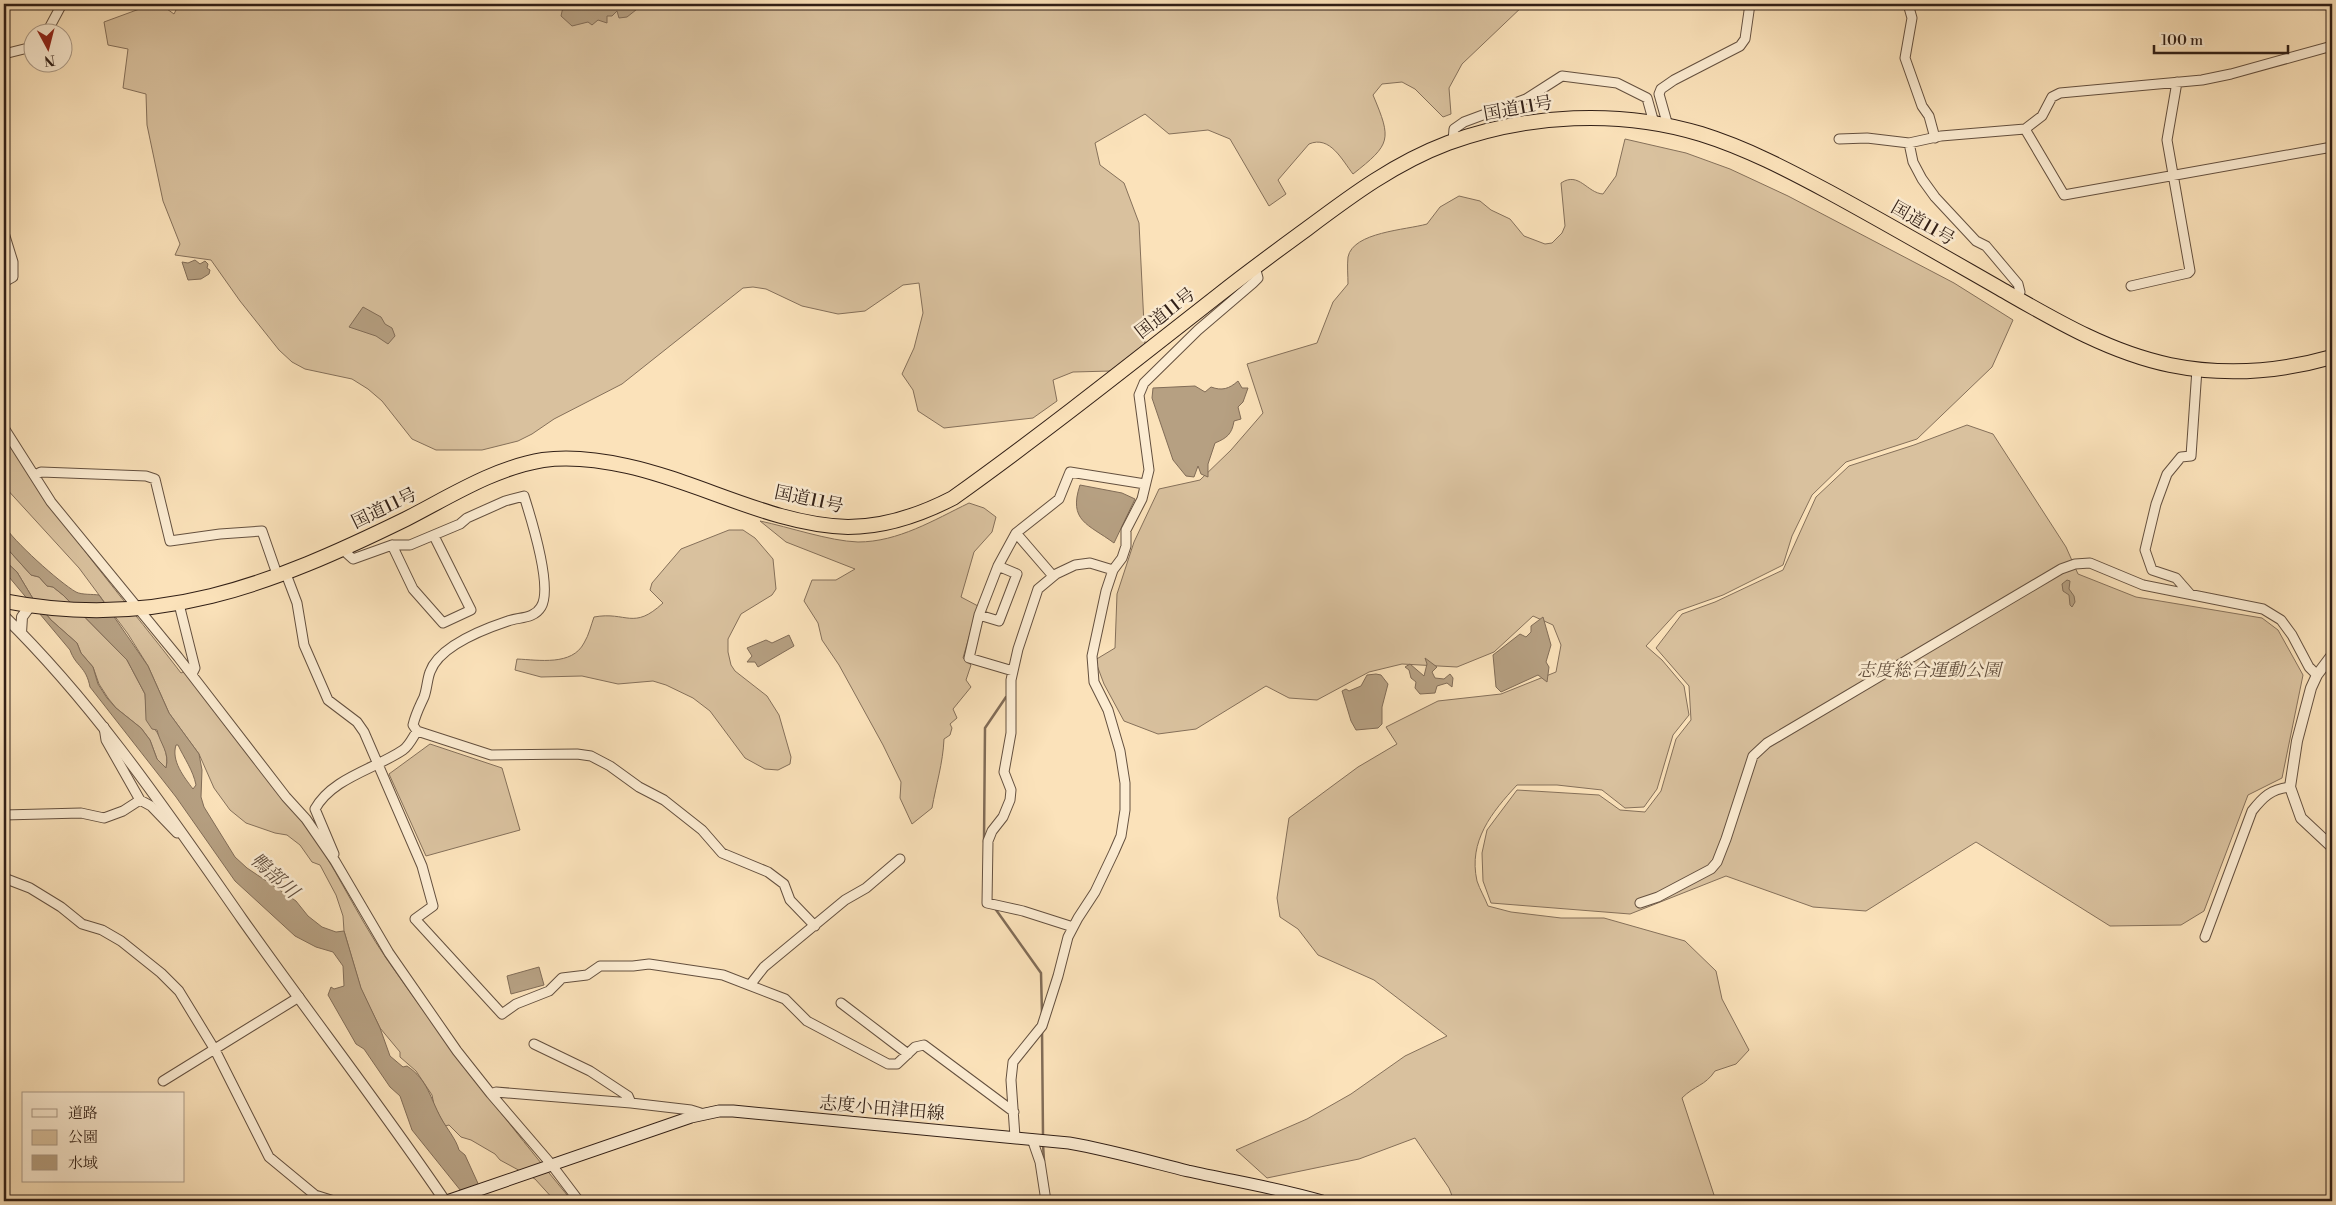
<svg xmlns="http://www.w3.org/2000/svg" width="2336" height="1205" font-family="'Libre Bodoni','Noto Serif JP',serif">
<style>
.green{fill:#d9c19e;stroke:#85705a}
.water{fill:#b6a082;stroke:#816c57;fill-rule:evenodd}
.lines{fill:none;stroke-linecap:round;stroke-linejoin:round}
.stream{stroke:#816c57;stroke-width:2.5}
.minor-casing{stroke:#64503f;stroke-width:11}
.tertiary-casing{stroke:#64503f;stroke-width:12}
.secondary-casing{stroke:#311f16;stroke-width:13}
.trunk-casing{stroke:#311f16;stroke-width:16}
.minor{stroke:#fcecd2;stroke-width:9}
.tertiary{stroke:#fcecd2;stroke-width:10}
.secondary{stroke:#fcecd2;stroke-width:11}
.trunk{stroke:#fbe2ba;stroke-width:14}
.labels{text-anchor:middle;stroke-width:5;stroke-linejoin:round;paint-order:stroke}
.street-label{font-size:18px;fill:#311f16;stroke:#fcecd2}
.park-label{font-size:18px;font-style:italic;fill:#63503f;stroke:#fcecd2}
.water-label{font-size:19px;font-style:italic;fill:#604c3c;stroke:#fcecd2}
</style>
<rect width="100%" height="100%" fill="#fbe2ba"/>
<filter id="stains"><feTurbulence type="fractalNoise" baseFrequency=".004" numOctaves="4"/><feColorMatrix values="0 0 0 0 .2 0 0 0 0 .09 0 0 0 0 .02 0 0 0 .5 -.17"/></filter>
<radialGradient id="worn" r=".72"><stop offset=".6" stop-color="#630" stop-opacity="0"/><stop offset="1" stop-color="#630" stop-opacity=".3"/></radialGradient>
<!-- green -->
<path class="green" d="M 153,4 L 160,4 L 174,14 L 179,4 L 1525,4 L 1462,64 L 1449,88 L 1451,114 L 1443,117 L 1415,89 L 1402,82 L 1382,84 L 1373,95 C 1392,140 1391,144 1353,174 C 1342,160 1330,135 1309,144 L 1278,180 L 1286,194 L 1269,206 L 1230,139 L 1208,130 L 1169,134 L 1145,114 L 1095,143 L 1100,165 L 1124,183 L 1139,223 L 1145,345 L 1112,371 L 1073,372 L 1053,380 L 1057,401 L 1033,418 L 944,428 L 918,411 L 913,390 L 902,374 L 914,348 L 923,313 L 919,283 L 903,285 L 865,311 L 838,314 L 802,306 L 766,289 L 753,287 L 743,288 L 622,384 L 554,419 L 532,434 L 518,441 L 482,450 L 436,450 L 412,439 L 382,401 L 368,389 L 352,379 L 305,369 L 292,362 L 279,350 L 240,301 L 211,260 L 175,255 L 180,244 L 163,201 L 147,125 L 146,94 L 123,88 L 128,49 L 108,45 L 104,22 Z
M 1625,139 L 1686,153 L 1730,169 L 1788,196 L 1954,283 L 2013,320 L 1992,367 L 1917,439 L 1846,462 L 1812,495 L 1792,536 L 1783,565 L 1723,595 L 1678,611 L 1646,646 L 1662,660 L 1684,686 L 1689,715 L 1673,735 L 1657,789 L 1644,807 L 1625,808 L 1602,790 L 1557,785 L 1517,785 C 1492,812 1468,841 1477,881 C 1480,890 1485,898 1488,906 L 1511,912 L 1561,918 L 1604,918 L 1685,941 L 1716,971 L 1722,999 L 1749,1050 L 1736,1064 L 1715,1071 C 1705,1086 1695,1085 1682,1098 L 1716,1201 L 1454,1201 L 1449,1188 L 1415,1138 L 1359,1159 L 1267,1178 L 1236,1150 L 1307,1119 L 1351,1094 L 1405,1056 L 1447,1036 L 1374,980 L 1318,955 L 1298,929 L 1280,917 L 1277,898 L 1289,818 L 1358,767 L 1397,744 L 1386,727 L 1438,701 L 1501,694 L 1556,672 L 1561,645 L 1553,625 L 1533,616 L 1494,652 L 1457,667 L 1402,664 L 1369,672 L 1317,700 L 1289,698 L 1266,686 L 1196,729 L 1158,734 L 1124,721 L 1104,684 L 1095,660 L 1115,648 L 1117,594 L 1134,542 L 1159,489 L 1200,480 L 1231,450 L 1263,413 L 1247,364 L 1317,343 L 1333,302 L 1348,284 C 1348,276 1347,266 1348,257 C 1353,232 1406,230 1427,224 L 1440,207 L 1459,196 L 1480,201 L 1491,210 L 1510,219 L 1524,236 L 1545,244 L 1552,243 L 1562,233 L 1565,226 L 1561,183 C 1579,171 1587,193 1603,194 L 1616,176 Z
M 1967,425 L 1993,434 L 2066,547 L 2078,574 L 2136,597 L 2262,618 L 2278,630 L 2303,675 L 2282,778 L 2248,795 L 2204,911 L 2181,925 L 2110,926 L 1976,842 L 1866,911 L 1813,907 L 1726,876 L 1630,914 L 1491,903 L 1483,881 L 1482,853 L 1487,830 L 1517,790 L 1599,795 L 1620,810 L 1645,812 L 1661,791 L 1676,739 L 1691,720 L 1689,686 L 1656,648 L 1682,614 L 1715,602 L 1783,570 L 1816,497 L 1849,466 L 1914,445 Z
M 4,433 C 36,482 68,531 105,577 C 130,609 156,640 181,673 L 185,671 C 224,721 268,770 304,822 C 335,866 356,914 386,958 C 444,1042 507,1122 572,1201 L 555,1201 L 535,1179 L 500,1160 L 495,1154 L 471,1140 L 461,1137 L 449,1125 L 445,1126 L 434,1105 L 432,1095 L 416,1071 L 400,1057 L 400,1052 L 380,1028 L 361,989 L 344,931 L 343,916 L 336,895 L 320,865 L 312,862 L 300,845 L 287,835 L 275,833 L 246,823 L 230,810 L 214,788 L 199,754 L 169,713 L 148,666 L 128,634 L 79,568 L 4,486 Z
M 969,503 L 984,508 L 996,517 L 992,532 L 974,552 L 961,597 L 978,606 L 963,658 L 971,665 L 966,680 L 971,687 L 953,709 L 957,718 L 950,724 L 952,728 L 950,735 L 944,739 C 943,763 936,785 932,808 L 912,824 L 900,798 L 901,782 L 883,745 L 839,665 L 822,640 L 818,623 L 804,601 L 812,580 L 836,580 L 855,569 L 786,542 L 760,521 C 789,527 829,541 858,542 C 898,542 934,520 969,503 Z
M 729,530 L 743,530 L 755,538 L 773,559 L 776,589 L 772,595 L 741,614 L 728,639 L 728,652 L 731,665 L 735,671 L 767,696 L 779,715 L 791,757 L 790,764 L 778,770 L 765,769 L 745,758 L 710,711 L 693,698 L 666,685 L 653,681 L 618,684 L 582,676 L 541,677 L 515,670 L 517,659 C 539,660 572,666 584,643 C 589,635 591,625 594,617 C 627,611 633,631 663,603 L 650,590 L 652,583 L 681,549 Z
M 4,545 L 31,575 L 39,577 L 47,586 L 53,587 L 63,595 L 127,660 L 145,694 L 147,720 C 158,731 170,751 166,768 L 157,759 L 150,740 L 141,728 L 116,708 L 108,698 L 99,684 L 93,667 L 81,653 L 77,643 L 51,620 L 32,597 L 17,572 L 4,560 Z
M 430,744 L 502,768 L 520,830 L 426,856 L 389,774 Z"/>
<!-- water -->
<path class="water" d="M 561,4 L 639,4 L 641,6 L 627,17 L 619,18 L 617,11 L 612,16 L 607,16 L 607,23 L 598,20 L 592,25 L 588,22 L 572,26 L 561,16 L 563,7 Z
M 195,260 L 200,264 L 205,261 L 208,264 L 207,268 L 210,270 L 209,274 L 201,279 L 188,280 L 182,262 L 188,263 Z
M 363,307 L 381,317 L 385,324 L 392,328 L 395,336 L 388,344 L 376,336 L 349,327 Z
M 1238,381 L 1242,388 L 1248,388 L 1243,402 L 1238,407 L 1241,419 L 1234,421 C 1232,434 1227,438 1215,443 L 1208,464 L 1208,477 L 1201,474 L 1198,466 L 1194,477 L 1186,476 L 1173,460 L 1152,398 L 1153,388 L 1195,386 L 1205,392 L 1211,387 C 1222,391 1229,389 1238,381 Z
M 1080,485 L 1122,493 L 1135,499 L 1114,543 C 1088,524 1068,521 1080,485 Z
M 4,525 C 12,540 60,583 76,592 C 82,595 92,594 99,595 L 148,666 L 169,713 L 199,754 L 202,770 L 201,797 L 204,807 L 235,857 L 247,868 L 296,901 L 308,916 L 322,927 L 336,932 L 344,931 L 361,988 L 380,1028 L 390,1056 L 403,1067 L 407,1066 C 428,1080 430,1098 441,1118 C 447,1129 456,1139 459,1150 L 465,1155 L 486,1201 L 469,1201 L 412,1130 L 400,1096 L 390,1087 L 364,1049 L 356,1044 L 328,995 L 331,987 L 334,989 L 344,986 L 343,966 L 333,952 L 316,947 L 295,936 L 235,881 L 176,797 L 90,687 C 86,666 76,667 70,650 L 4,571 L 4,560 L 17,572 L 32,597 L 51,620 L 77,643 L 81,653 L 93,667 L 98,684 L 107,698 L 116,708 L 141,728 L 150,740 L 157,759 L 166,768 C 170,752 160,744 157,730 L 152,729 L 146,720 L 145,694 L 127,660 L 63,595 L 53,587 L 47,586 L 39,577 L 31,575 L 4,545 ZM 176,745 L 178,745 C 184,758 193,770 196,785 L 193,789 C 184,777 171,761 176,745 Z
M 2067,580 L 2070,581 L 2069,589 L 2074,596 L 2075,602 L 2072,607 L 2070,605 L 2069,595 L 2063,591 L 2062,584 Z
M 1543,617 L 1551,645 L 1546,662 L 1549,667 L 1547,682 L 1538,675 L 1501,692 L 1496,687 L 1493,655 L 1520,634 L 1526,637 L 1531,632 L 1531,626 Z
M 789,635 L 794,646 L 758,667 L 755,662 L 747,662 L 752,656 L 747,648 L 766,640 L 772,643 Z
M 1425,658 L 1437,667 L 1432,672 L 1435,678 L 1444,679 L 1450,674 L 1453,678 L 1452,687 L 1447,683 L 1437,686 L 1435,693 L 1420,694 L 1415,688 L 1416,682 L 1411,678 L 1409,670 L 1405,667 L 1410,664 L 1424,676 L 1427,664 Z
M 1376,674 L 1381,675 L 1388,684 L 1382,707 L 1382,724 L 1378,728 L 1356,730 L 1351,721 L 1342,691 L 1346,689 L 1349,691 L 1361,686 L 1367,675 Z
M 539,967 L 544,985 L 511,994 L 507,976 Z"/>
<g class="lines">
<!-- stream -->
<path class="stream" d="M 984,842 L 985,728 L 1006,697
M 994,907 L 1041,973 L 1042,1014
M 1042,1029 L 1043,1136
M 1043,1144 L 1044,1161"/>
<defs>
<path id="minor" d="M 1908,4 L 1912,18 L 1905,58 L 1922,106 L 1929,116 L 1935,138
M 47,32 L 62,4
M 4,54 L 32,47
M 1668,126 L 1659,94 L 1661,89 L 1674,80 L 1740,46 L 1745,39 L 1750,4
M 2025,129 L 2064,195 L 2332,147
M 1839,139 L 1867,138 L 1909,143 L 1941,136 L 2025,129 L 2042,116 L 2052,97 L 2060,93 L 2202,80 L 2231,74 L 2332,46
M 1453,141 L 1454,129 L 1464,122 L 1526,99 L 1562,76 L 1617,83 L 1647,98 L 1654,123
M 1909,143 L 1913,162 L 1922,179 L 1935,197 L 1976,241 L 1986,246 L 2018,284 L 2020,292 L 2017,299
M 4,233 L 13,262 L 13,277 L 4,282
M 2131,286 L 2188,273 L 2190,271 L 2167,140 L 2177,82
M 4,428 L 51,502 L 178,657 L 286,797 L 306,819 L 335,861 L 389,953 L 457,1051 L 491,1094 L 551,1164 L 579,1201
M 35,475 L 41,472 L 146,476 L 155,479 L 170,541 L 220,534 L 262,531 L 278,577
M 1016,533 L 1053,576
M 392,545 L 413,589 L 443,623 L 471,610 L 434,536
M 342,549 L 353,559 L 392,545 L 410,545 L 460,524 L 467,518 L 505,501 L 524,496 C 531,518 553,588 541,607 C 534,619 519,617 508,621 C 484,629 439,646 430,672 C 427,680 427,689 424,697 C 419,708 416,713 413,725 L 417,731 L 491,755 L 577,754 L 591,756 L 610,766 L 639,787 L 664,800 L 702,830 L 722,853 L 768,872 L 784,884 L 790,900 L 815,926
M 286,574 L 297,603 L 304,645 L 328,700 L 357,722 L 364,732 L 422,866 L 433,906 L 415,919 L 502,1014 L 516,1004 L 549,991 L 562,978 L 587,975 L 600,966 L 633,966 L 649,964 L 723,975 L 785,999 L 807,1021 L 888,1064 L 897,1064 L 915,1047 L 924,1045 L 1014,1112
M 2190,594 L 2176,578 L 2152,570 L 2145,550 L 2156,504 L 2167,474 L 2181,457 L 2191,456 L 2197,369
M 179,604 L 195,668 L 192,674
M 979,615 L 999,621 L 1017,574 L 998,566
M 1013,671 L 969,658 L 979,615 L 998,566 L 1016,533 L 1059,499 L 1070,472 L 1145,484
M 104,727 L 106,740 L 140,800 L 151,806 L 177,833
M 4,815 L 81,813 L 104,818 L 123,811 L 140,800
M 334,854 L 315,809 C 332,778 375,769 403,750 C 409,746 413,737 417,731
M 4,878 L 30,888 L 61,907 L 82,924 L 102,930 L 121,941 L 161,973 L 179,991 L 215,1050 L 269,1157 L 315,1195 L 334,1201
M 1640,903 L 1658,897 L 1711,869 L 1717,862 L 1726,839 L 1753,756 L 1767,743 L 2061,569 L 2075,564 L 2090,563 L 2143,585 L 2263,609 L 2281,620 L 2292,635 L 2309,667 L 2317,675
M 1073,927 L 1023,911 L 987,903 L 988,841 L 992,831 L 1003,817 L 1010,800 L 1011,790 L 1004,772 L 1011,733 L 1011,680 L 1018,649 L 1038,589 L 1056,574 L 1075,565 L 1090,563 L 1113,570
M 2205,937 L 2252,811 C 2263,797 2271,789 2290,787
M 750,985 L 764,967 L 845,900 L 866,888 L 900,859
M 841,1003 L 908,1054
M 534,1044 L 590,1071 L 628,1096 L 631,1103
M 163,1081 L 299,997
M 491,1094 L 496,1092 L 631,1103 L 691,1110 L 704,1114
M 1015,1137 L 1011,1080 L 1013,1062 L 1042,1026 L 1058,976 L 1068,937 L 1078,918 L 1095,892 L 1114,852 L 1121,836 L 1125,810 L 1125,783 L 1120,751 L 1108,710 L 1094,682 L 1092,656 L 1106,591 L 1113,570 L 1122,558 L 1126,546 L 1126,530 L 1142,499 L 1149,470 L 1139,395 L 1144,383 L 1198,330 L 1253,283 L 1258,278 L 1255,267
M 1032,1139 L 1040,1162 L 1046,1201"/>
<path id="tertiary" d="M 4,616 C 96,706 168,813 242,919 C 309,1014 380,1105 445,1201
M 21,633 L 22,617 L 30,606
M 2332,655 L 2317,675 L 2311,688 L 2297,741 L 2290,787 L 2301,818 L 2332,847"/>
<path id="secondary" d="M 447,1201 L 691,1117 L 719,1111 L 733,1111 L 1069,1143 C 1109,1150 1148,1161 1188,1171 C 1233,1181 1278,1188 1322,1201"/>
<path id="trunk" d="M 4,601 C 156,631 271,585 406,519 C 449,497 494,468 543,460 C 571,456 600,460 627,466 C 701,482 772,525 848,527 C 886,527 920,515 953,498 C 1044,433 1132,363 1220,294 C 1249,271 1278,250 1308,228 C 1352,195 1395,163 1448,143 C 1528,114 1619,109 1701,134 C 1746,148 1788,170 1829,192 C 1886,223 1943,256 1999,288 C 2053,319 2108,352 2170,365 C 2224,376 2279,372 2332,357"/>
</defs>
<!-- minor casing -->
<use href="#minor" class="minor-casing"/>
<!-- tertiary casing -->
<use href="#tertiary" class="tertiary-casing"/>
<!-- secondary casing -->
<use href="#secondary" class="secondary-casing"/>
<!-- trunk casing -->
<use href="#trunk" class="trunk-casing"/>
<!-- minor -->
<use href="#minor" class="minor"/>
<!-- tertiary -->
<use href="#tertiary" class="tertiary"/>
<!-- secondary -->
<use href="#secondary" class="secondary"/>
<!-- trunk -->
<use href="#trunk" class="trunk"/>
</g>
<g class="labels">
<!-- street labels -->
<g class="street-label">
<text transform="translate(1518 108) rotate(-10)" y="6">国道11号</text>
<text transform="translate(1923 223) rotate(30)" y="6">国道11号</text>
<text transform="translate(1165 313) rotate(-38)" y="6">国道11号</text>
<text transform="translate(809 499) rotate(12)" y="6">国道11号</text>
<text transform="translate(384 508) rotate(-26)" y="6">国道11号</text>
<text transform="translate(882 1108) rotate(5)" y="6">志度小田津田線</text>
</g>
<!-- park labels -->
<g class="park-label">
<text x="1929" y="676">志度総合運動公園</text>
</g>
<!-- water labels -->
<g class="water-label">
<text transform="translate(275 875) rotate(42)" y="7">鴨部川</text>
</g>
</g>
<!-- margin -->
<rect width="2336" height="1205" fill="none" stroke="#fbe2ba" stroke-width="20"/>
<rect x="5" y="5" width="2326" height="1195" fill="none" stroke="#311f16" stroke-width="2.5"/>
<rect x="10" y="10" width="2316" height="1185" fill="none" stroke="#311f16"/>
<!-- legend -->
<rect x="22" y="1092" width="162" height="90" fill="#fcecd2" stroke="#ab9a87"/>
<rect x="32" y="1109" width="25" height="8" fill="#fcecd2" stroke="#ab9a87"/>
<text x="68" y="1118" font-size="15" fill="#311f16">道路</text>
<rect x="32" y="1130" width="25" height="15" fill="#d9c19e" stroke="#ab9a87"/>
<text x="68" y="1142" font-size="15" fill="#311f16">公園</text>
<rect x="32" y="1155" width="25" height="15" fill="#b6a082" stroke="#ab9a87"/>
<text x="68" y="1168" font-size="15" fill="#311f16">水域</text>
<!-- north arrow -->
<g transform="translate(48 48) rotate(173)"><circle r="24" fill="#fcecd2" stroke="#ab9a87"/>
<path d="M0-4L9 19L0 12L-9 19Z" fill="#8f2418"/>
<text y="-8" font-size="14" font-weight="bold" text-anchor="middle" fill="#311f16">N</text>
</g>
<!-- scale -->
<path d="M2154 45v8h134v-8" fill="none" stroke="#311f16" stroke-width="2.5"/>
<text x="2161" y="45" font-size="15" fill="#311f16" stroke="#fcecd2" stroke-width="4" paint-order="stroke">100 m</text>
<rect width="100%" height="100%" filter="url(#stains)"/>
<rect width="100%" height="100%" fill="url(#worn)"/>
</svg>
